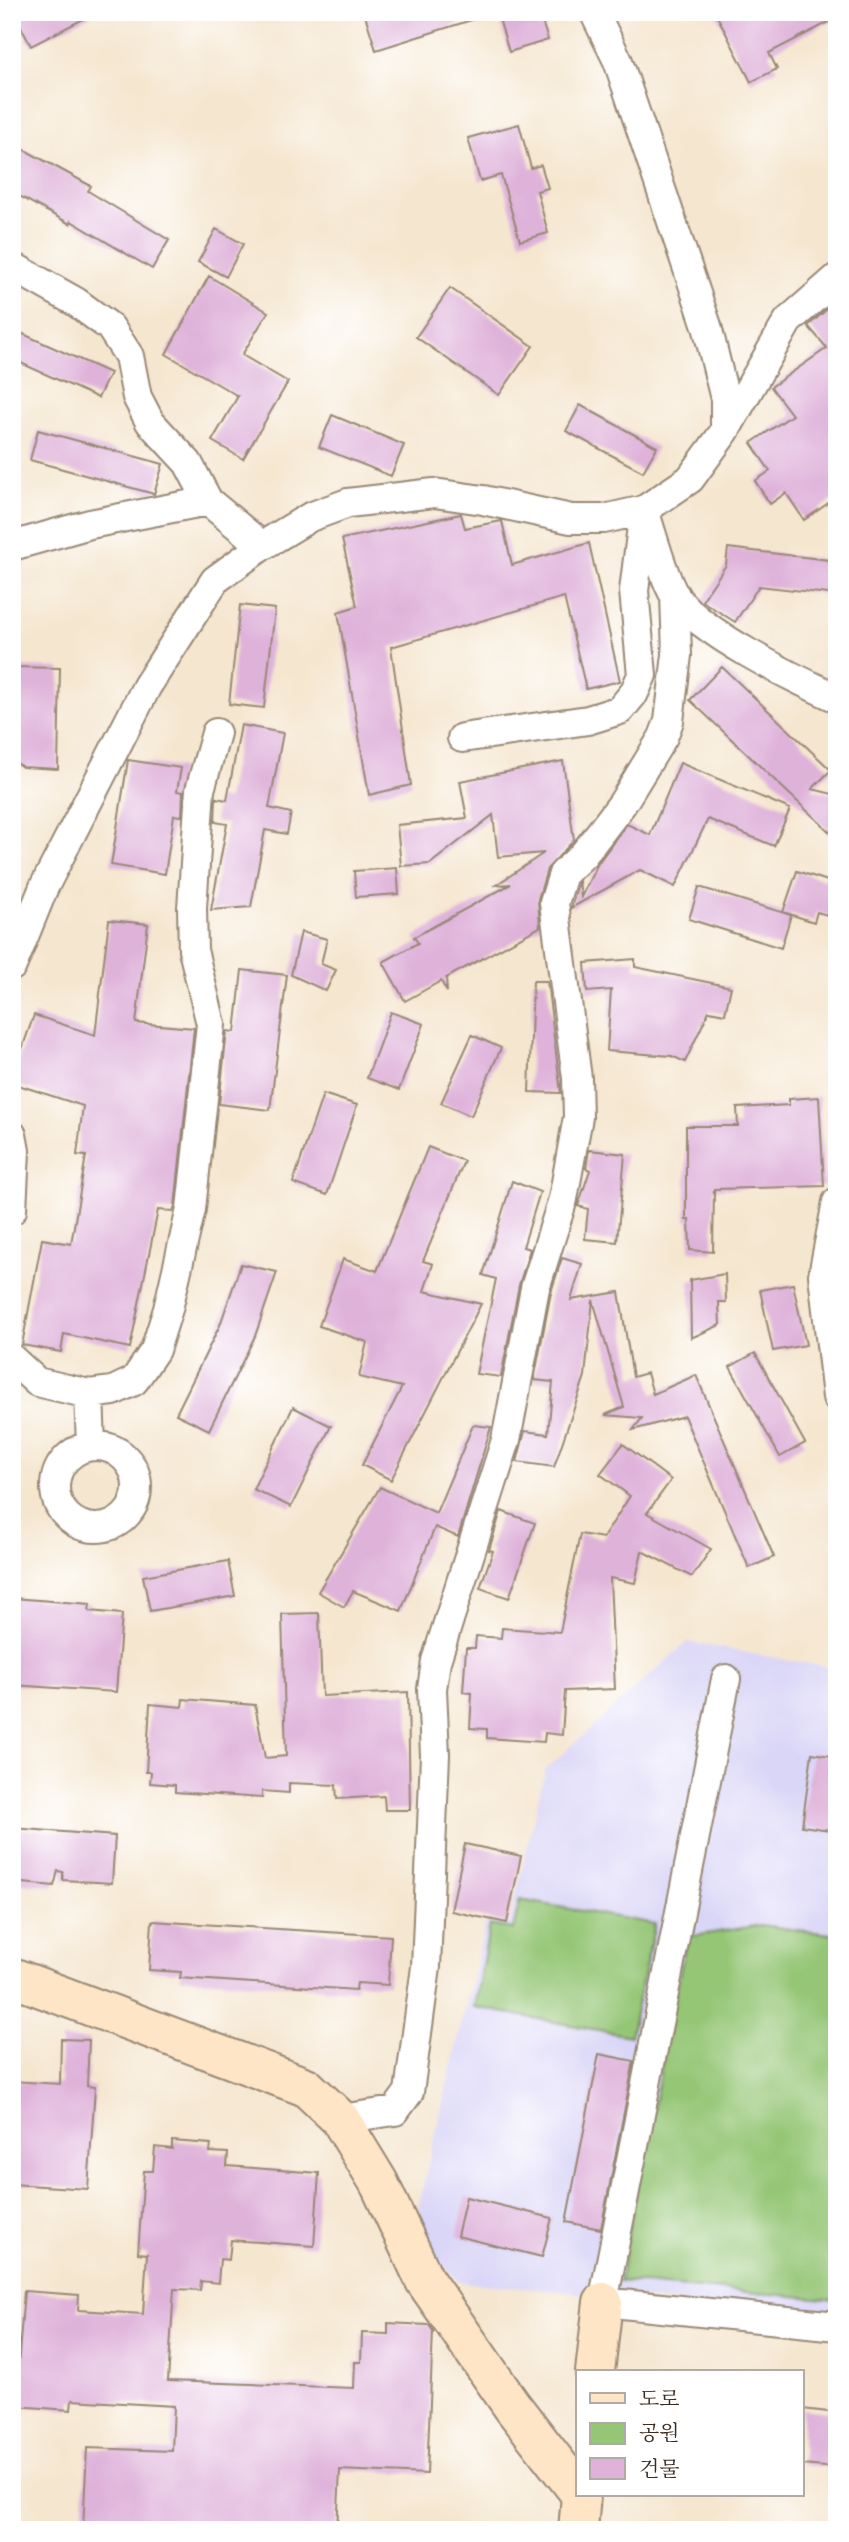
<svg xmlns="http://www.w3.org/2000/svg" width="849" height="2542" font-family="'IM FELL French Canon','Noto Serif KR',serif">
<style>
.built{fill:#dad6f7}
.green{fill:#95c676;stroke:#68784a;stroke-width:2}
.building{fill:#dfb2da}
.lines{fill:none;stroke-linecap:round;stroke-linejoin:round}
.street-casing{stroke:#988876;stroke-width:32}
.secondary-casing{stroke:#988876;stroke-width:42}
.street{stroke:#fff;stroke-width:28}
.secondary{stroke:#fee5c5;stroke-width:38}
</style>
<rect width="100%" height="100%" fill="#fff"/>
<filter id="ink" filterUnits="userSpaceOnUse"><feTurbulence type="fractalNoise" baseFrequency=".0143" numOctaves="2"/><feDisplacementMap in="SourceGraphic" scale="14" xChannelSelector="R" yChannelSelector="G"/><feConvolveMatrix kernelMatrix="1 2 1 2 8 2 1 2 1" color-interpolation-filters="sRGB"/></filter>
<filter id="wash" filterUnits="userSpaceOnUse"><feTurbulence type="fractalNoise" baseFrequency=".00686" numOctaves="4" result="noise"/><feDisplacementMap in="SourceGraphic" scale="28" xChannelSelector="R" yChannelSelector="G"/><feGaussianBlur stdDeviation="1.57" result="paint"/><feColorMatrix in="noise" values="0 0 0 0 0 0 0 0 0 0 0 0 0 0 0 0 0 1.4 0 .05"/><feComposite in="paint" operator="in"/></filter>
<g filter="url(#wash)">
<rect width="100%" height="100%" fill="#f5e6cf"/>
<!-- built -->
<path class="built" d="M 687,1642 L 837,1669 L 837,2318 L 460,2282 L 431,2254 L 418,2208 L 486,1921 L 509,1925 L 545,1770 Z"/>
<!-- green -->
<path class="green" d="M 520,1900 L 655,1924 L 630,2036 L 474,2007 L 490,1925 L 513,1929 Z
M 760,1925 L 837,1935 L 837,2300 L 619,2281 L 687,1937 Z"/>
<g id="blocks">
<!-- building -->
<path class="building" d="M 13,12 L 97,12 L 31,46 Z
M 364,12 L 478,12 L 478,18 L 376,50 Z
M 497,12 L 539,12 L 548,40 L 509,52 Z
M 715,12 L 837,12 L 837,18 L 769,53 L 777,69 L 751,82 Z
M 519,124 L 531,168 L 541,165 L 548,188 L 537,191 L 548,233 L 520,241 L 501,175 L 480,181 L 468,138 Z
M 12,143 L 91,186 L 88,191 L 169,240 L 152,269 L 71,221 L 70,224 L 12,192 Z
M 216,229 L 243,244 L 226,277 L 198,262 Z
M 209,276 L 268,312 L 242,355 L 288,382 L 243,459 L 212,441 L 238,396 L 166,354 Z
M 450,288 L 533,346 L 499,395 L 416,337 Z
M 837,300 L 837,497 L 804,520 L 786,493 L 770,504 L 755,481 L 770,471 L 751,443 L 792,415 L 771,387 L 827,348 L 808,326 Z
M 12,329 L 110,373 L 98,398 L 12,359 Z
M 580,405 L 657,447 L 643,472 L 566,431 Z
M 332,415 L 404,445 L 391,476 L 319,447 Z
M 38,430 L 163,464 L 154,494 L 30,460 Z
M 461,514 L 465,528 L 502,521 L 512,565 L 589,543 L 620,681 L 586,689 L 564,597 L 391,647 L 411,785 L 369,795 L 338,612 L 357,606 L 342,539 Z
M 728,548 L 837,561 L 837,595 L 759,586 L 735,622 L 702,601 L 726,565 Z
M 240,605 L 275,609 L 264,708 L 229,704 Z
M 12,667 L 60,668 L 58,769 L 22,767 L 12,759 Z
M 722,667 L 831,770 L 812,789 L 837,795 L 837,839 L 690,700 Z
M 241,725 L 283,733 L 269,808 L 291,813 L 287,834 L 265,830 L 251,907 L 211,910 L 227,824 L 215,822 L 216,798 L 227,800 Z
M 128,760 L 181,768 L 177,791 L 183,792 L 182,816 L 174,815 L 165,874 L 111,865 Z
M 563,761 L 574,840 L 547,869 L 538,899 L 540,927 L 446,978 L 447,992 L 441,981 L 405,1001 L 383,962 L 418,943 L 414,937 L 511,884 L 496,885 L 544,853 L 498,857 L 493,815 L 430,864 L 401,866 L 397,825 L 467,818 L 460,781 Z
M 680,763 L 790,809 L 774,846 L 708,819 L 675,887 L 640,870 L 571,908 L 578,883 L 579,881 L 581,897 L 598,863 L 627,824 L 650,835 Z
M 397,868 L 399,894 L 356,897 L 354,871 Z
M 797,871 L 837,884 L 837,918 L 817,912 L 814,922 L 783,912 Z
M 699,887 L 791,915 L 781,948 L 689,919 Z
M 109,920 L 148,924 L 136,1023 L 194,1028 L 175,1206 L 173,1211 L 158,1210 L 130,1348 L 64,1334 L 61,1352 L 22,1345 L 42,1239 L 71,1244 L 86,1156 L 77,1155 L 83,1106 L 12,1083 L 12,1077 L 34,1015 L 95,1035 Z
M 301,932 L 327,939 L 321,964 L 336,970 L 326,991 L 291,975 Z
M 635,959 L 635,967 L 731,987 L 725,1014 L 709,1011 L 685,1062 L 672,1056 L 607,1051 L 611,990 L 587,992 L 585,963 Z
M 242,970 L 287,975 L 270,1110 L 219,1104 L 227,1031 L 235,1032 Z
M 533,981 L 547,981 L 561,1093 L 529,1092 Z
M 391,1012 L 424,1024 L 399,1090 L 367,1078 Z
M 472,1035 L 501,1048 L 471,1116 L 441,1103 Z
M 323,1094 L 357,1105 L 327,1195 L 293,1183 Z
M 819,1097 L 824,1186 L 714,1189 L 713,1252 L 690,1250 L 689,1220 L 686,1220 L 686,1126 L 738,1126 L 737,1108 L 789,1105 L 789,1099 Z
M 428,1147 L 464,1161 L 423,1261 L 433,1264 L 424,1291 L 481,1304 L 391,1480 L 362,1465 L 402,1387 L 359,1377 L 367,1342 L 319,1326 L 343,1259 L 377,1271 Z
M 589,1150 L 625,1154 L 617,1242 L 585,1239 L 588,1209 L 578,1206 L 590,1170 L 586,1168 Z
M 512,1181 L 540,1192 L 523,1247 L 530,1249 L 519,1285 L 501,1377 L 476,1374 L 496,1279 L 483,1275 Z
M 562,1258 L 582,1264 L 571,1300 L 619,1292 L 633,1377 L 647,1373 L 653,1394 L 696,1375 L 774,1557 L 749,1568 L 684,1416 L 633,1430 L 642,1418 L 605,1415 L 624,1407 L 593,1300 L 585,1376 L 554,1467 L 517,1462 L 525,1431 L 548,1434 L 553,1382 L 534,1380 L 551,1292 Z
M 241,1264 L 277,1272 L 255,1336 L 209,1430 L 176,1414 L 220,1325 Z
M 725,1274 L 726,1302 L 719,1302 L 720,1325 L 691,1338 L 690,1280 Z
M 793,1284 L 806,1345 L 773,1351 L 760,1290 Z
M 755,1353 L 805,1443 L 780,1457 L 730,1367 Z
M 293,1407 L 331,1426 L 291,1507 L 253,1489 Z
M 473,1425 L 491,1427 L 458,1537 L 435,1527 L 401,1611 L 353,1591 L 344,1607 L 318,1592 L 380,1487 L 436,1513 Z
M 623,1444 L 671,1480 L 647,1513 L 711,1549 L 692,1577 L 642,1551 L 635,1583 L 610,1578 L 615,1689 L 565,1691 L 562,1735 L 545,1733 L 544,1742 L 487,1738 L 487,1729 L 470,1728 L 472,1693 L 463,1692 L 466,1648 L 475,1648 L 476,1636 L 501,1638 L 502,1628 L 560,1632 L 580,1534 L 603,1538 L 630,1496 L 600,1474 Z
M 501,1511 L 535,1523 L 509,1598 L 480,1588 L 493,1551 L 489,1550 Z
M 228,1561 L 235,1596 L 150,1611 L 143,1576 Z
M 12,1598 L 90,1604 L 89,1611 L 122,1614 L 116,1692 L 12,1685 Z
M 319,1613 L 322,1696 L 408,1692 L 410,1810 L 385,1810 L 384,1796 L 337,1799 L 336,1785 L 289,1783 L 289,1793 L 262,1791 L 262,1798 L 175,1792 L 175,1785 L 150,1783 L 151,1772 L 146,1772 L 150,1704 L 182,1707 L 183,1699 L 255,1705 L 265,1758 L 286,1756 L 282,1614 Z
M 812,1753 L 837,1757 L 837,1831 L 802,1826 Z
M 12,1828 L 115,1836 L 112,1883 L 63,1880 L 63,1872 L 58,1871 L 54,1886 L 12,1882 Z
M 465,1844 L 521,1856 L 507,1923 L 451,1911 Z
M 152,1921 L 391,1936 L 388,1985 L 357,1983 L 356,1990 L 180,1978 L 181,1972 L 149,1970 Z
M 61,2039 L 89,2040 L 87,2086 L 95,2087 L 88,2189 L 12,2184 L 12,2081 L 60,2084 Z
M 599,2054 L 634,2061 L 601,2229 L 566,2222 Z
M 172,2141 L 211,2144 L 210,2152 L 228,2153 L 227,2166 L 319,2173 L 314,2246 L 231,2240 L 229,2260 L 220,2259 L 218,2283 L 201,2281 L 200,2290 L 174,2289 L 168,2381 L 354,2388 L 355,2362 L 361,2362 L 362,2333 L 388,2334 L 388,2323 L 429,2325 L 433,2331 L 427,2474 L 340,2470 L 337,2530 L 83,2530 L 87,2448 L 172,2451 L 174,2406 L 72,2400 L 71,2410 L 15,2406 L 24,2291 L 79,2295 L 78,2310 L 143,2314 L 147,2254 L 138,2253 L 144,2171 L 153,2171 L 155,2147 L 172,2149 Z
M 466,2197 L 552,2218 L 542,2257 L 457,2236 Z
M 802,2409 L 837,2413 L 837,2468 L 802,2465 Z"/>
</g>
</g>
<g filter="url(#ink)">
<use href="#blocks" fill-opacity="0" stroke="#988876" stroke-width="2"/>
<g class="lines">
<defs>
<path id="street" d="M 12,266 L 76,302 L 110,327 L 129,356 L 137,397 L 150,422 L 188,463 L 208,501
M 725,431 L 788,321 L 837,278
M 12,546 L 90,524 L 208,501 L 262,546
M 462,738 L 588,720 L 620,710 L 634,693 L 642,675 L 634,591 L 644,510 C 652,533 663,577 675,596 C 700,633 795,679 837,698
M 12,966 L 44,887 L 147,686 L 215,580 L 262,546 L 310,517 L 348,503 L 434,493 L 483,500 L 571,519 L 604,519 L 644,510 L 690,479 L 725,431 L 725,399 L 707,326 L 618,61 L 594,12
M 12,1135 L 15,1151 L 12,1210
M 837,1202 L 823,1275 L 837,1397
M 12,1359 L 37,1382 L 89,1394 L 113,1391 L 134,1381 L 155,1350 L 168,1309 L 191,1209 L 211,1024 L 193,950 L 192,908 L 200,790 L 216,733
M 89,1394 L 91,1446
M55 1487a41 41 0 1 1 82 0a41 41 0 1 1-82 0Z
M 726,1679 L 603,2302 L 837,2326
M 340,2119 L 395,2111 L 409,2092 L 426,1967 L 435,1755 L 432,1689 L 436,1661 L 506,1440 L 535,1288 L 563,1199 L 578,1117 L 577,1078 L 554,903 L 563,874 L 583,855 L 622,804 L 663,737 L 669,721 L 677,655 L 675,595"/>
<path id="secondary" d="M 12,1977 L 306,2087 L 340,2119 L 379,2183 L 425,2281 L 512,2406 L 578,2491
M 595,2372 L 603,2302
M 578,2530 L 581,2495"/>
</defs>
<!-- street casing -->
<use href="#street" class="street-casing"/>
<!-- secondary casing -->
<use href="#secondary" class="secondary-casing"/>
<!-- street -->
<use href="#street" class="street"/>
<!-- secondary -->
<use href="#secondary" class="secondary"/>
</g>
</g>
<!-- margin -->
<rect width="849" height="2542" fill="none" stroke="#fff" stroke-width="42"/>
<!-- legend -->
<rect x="576" y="2370" width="228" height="126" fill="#ffffff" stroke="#b1aaa5" stroke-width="2"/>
<rect x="590" y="2393" width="35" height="10" fill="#fee5c5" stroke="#b1aaa5" stroke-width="2"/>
<text x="639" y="2406" font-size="21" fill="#3b2a1e">도로</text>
<rect x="590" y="2423" width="35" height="21" fill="#95c676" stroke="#b1aaa5" stroke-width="2"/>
<text x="639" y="2440" font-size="21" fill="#3b2a1e">공원</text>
<rect x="590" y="2458" width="35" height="21" fill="#dfb2da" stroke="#b1aaa5" stroke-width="2"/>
<text x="639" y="2476" font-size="21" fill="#3b2a1e">건물</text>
</svg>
